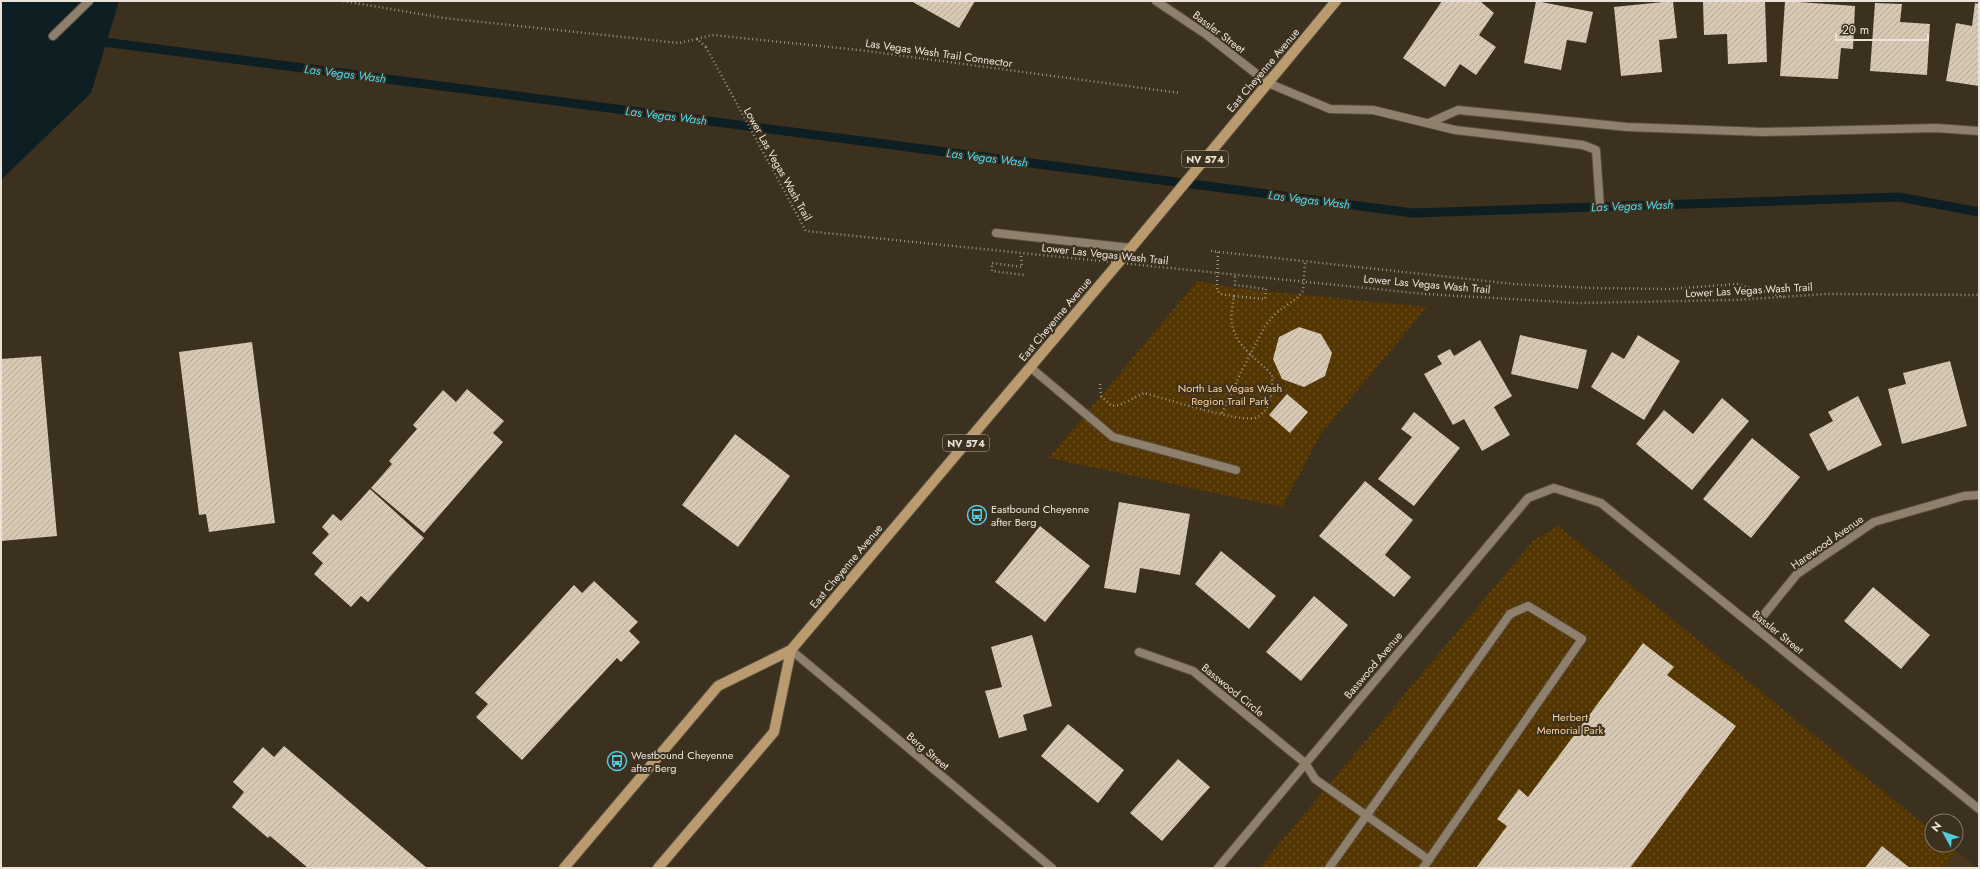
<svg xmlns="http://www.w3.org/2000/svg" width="1980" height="869" font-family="Jost,sans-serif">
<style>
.built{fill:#493922}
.park{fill:url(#park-dots)}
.water{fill:#0d1f23}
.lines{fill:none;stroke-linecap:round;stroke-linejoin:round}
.stream{stroke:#0d1f23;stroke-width:9}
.building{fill:url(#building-hatch)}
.service-casing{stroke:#574d3e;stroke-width:10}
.minor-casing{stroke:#574d3e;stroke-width:10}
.primary-casing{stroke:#574d3e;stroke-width:12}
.path{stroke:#9c9285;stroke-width:2.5;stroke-dasharray:1 3;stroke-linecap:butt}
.service{stroke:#8e806d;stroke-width:8}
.minor{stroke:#8e806d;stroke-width:8}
.primary{stroke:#ba9b6f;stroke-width:10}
.path-bridge{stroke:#9c9285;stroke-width:2.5;stroke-dasharray:1 3;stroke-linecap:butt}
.labels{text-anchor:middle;stroke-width:4;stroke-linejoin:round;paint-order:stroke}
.shield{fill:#3c301f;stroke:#b6ada1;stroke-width:1}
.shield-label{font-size:10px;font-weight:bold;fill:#ebe3d9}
.street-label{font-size:11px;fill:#ebe3d9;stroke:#3c301f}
.park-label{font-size:11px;fill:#fed295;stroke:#3c301f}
.poi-label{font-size:11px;fill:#ebe3d9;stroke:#3c301f;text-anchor:start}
.water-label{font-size:12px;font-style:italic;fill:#4bd8f1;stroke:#3c301f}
</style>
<defs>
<pattern id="park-dots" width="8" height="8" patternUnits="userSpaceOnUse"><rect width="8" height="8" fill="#533602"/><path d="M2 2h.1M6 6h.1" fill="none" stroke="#6c5326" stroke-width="1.8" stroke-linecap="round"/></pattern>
<pattern id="building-hatch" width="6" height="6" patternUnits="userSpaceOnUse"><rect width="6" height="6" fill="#d8c9b5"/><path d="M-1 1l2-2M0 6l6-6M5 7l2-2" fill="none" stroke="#b4a898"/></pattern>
</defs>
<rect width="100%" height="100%" fill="#3c301f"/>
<!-- built -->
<path class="built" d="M 1957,852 L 1977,868 L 1943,868 Z"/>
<!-- park -->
<path class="park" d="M 1197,281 L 1235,288 L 1427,307 L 1320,435 L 1282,507 L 1049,458 Z
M 1558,526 L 1932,831 L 1932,845 L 1949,845 L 1957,852 L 1943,868 L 1259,868 L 1534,540 Z"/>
<!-- water -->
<path class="water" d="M 1,1 L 119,1 L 91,93 L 1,180 Z"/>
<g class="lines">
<!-- stream -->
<path class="stream" d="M 96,41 L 1413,213 L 1899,197 L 1979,212"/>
</g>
<!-- building -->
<path class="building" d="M 911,1 L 975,1 L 959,28 Z
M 1442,1 L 1480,1 L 1494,13 L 1479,35 L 1496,47 L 1476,75 L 1460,64 L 1445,87 L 1403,58 Z
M 1536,1 L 1593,12 L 1586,43 L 1567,40 L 1561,70 L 1524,63 Z
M 1673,1 L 1677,38 L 1659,40 L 1662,72 L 1621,76 L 1614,7 Z
M 1765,1 L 1767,62 L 1728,64 L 1727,34 L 1704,35 L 1703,2 Z
M 1785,1 L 1855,6 L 1853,49 L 1841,48 L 1838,79 L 1780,76 Z
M 1875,3 L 1902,4 L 1900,22 L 1930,24 L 1927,75 L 1870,71 Z
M 1975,3 L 1979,4 L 1979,86 L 1946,81 L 1956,23 L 1972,26 Z
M 1299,327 L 1321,334 L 1332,353 L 1325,376 L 1304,387 L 1282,379 L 1273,359 L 1279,337 Z
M 1520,335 L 1587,350 L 1578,389 L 1511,374 Z
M 1638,335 L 1680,361 L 1644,420 L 1591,387 L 1612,352 L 1624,359 Z
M 1480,340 L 1512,396 L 1494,407 L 1510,435 L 1482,451 L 1464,419 L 1453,425 L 1424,374 L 1442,364 L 1437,356 L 1450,349 L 1454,356 Z
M 252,342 L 275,523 L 209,532 L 206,514 L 199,515 L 179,352 Z
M 41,356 L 57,536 L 1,541 L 1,359 Z
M 1950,361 L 1967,426 L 1902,444 L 1888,389 L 1906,384 L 1903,373 Z
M 467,389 L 504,421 L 493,433 L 503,442 L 424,533 L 371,488 L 392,464 L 389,461 L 417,429 L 413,425 L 443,390 L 456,402 Z
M 1287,394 L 1308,412 L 1290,433 L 1269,415 Z
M 1858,396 L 1882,445 L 1828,471 L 1809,434 L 1833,421 L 1828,412 Z
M 1722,398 L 1749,421 L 1692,490 L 1636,444 L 1664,410 L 1693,434 Z
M 1414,412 L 1460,448 L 1414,506 L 1378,479 L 1412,437 L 1401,429 Z
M 735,434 L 790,476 L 738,547 L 682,505 Z
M 1752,438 L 1800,477 L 1751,538 L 1703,499 Z
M 1365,481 L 1413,520 L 1385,555 L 1411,577 L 1394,597 L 1319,536 Z
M 370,489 L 424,538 L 368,602 L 361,596 L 351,607 L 314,574 L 323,563 L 312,553 L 329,534 L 322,527 L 333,514 L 341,521 Z
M 1119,502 L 1190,514 L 1180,575 L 1140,568 L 1136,593 L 1104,588 Z
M 1040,526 L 1090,566 L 1045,622 L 995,582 Z
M 1221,551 L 1276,596 L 1249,629 L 1195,584 Z
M 594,581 L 638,622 L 629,631 L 640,642 L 621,662 L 617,658 L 522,760 L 476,717 L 488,704 L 475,693 L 574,585 L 582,593 Z
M 1873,587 L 1930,635 L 1901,669 L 1844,621 Z
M 1314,596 L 1348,625 L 1301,681 L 1266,652 Z
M 1032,635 L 1052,706 L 1023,715 L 1027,730 L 999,738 L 985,691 L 1002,687 L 991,647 Z
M 1643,643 L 1674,667 L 1667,675 L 1736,726 L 1630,868 L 1476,868 L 1507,826 L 1497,819 L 1519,789 L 1528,797 Z
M 1068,724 L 1124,770 L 1098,803 L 1041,756 Z
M 284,746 L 427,868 L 308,868 L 270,836 L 268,838 L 232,807 L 244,792 L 233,782 L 263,747 L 274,757 Z
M 1178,759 L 1210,787 L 1162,841 L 1130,813 Z
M 1882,846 L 1910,868 L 1865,868 Z"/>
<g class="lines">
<defs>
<path id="service" d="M 53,36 L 89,1
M 1268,83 L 1330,109 L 1373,110 L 1455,130 L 1583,145 L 1596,150 L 1600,207
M 1429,123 L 1458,110 L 1627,127 L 1763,132 L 1936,128 L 1979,131
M 996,233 L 1131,248
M 1030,367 L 1113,437 L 1236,470
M 1305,763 L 1315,779 L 1429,860
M 1329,868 L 1510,614 L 1528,606 L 1582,639 L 1423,868"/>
<path id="minor" d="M 1156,1 L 1207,35 L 1268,83
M 1754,627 L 1797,574 L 1874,522 L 1964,496 L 1979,495
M 791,650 L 1052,868
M 1139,652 L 1193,671 L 1305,763
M 1218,868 L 1528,498 L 1554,488 L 1601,503 L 1979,809"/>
<path id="primary" d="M 564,868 L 718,686 L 791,650 L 1131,248 L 1336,1
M 658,868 L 774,732 L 791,650"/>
</defs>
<!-- service casing -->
<use href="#service" class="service-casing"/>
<!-- minor casing -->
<use href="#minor" class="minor-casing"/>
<!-- primary casing -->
<use href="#primary" class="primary-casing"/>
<!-- path -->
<path class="path" d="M 343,1 L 444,18 L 679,43 L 697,39 L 706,47
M 697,39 L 712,35 L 859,50 L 1180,93
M 1211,251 L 1514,284 L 1590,288 L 1670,289 L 1737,284 L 1784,297
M 1021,256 L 1022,267 L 992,263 L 992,271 L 1024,275
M 1425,294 L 1578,303 L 1735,300 L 1826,294 L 1979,295
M 1234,296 L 1265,299 L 1266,289 L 1235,285 L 1235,275
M 1100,384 L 1101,396 L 1112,406 L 1120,405 L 1144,393 C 1163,398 1241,423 1255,418 C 1272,411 1273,390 1272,375 C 1259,360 1235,346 1232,324 C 1230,315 1233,305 1234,296 L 1220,294 L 1217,290 L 1218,251
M 1222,413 L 1241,372 L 1265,326 L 1276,313 L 1297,298 L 1303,291 L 1305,262"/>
<!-- service -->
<use href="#service" class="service"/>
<!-- minor -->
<use href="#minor" class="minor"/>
<!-- primary -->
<use href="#primary" class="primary"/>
<!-- path-bridge -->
<path class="path-bridge" d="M 706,47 L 806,231 L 1425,294"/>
</g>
<!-- icons -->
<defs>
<symbol id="bus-ring" viewBox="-11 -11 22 22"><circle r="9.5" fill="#3c301f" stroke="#55cadf" stroke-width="1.5"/><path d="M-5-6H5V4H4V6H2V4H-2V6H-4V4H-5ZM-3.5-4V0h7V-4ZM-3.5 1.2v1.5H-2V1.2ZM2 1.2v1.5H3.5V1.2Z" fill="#55cadf"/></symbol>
</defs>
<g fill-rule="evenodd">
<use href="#bus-ring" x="966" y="504" width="22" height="22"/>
<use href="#bus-ring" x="606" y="750" width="22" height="22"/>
</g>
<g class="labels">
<!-- shield labels -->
<g class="shield">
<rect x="1182" y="151" width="46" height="16" rx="3"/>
<rect x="943" y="435" width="46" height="16" rx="3"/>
</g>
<g class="shield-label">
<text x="1205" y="163">NV 574</text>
<text x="966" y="447">NV 574</text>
</g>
<!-- street labels -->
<g class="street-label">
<text transform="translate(1219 32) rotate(37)" y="4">Bassler Street</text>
<text transform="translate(939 53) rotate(8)" y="4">Las Vegas Wash Trail Connector</text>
<text transform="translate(1263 70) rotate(-50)" y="4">East Cheyenne Avenue</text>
<text transform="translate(778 164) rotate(61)" y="4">Lower Las Vegas Wash Trail</text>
<text transform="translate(1105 254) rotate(6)" y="4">Lower Las Vegas Wash Trail</text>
<text transform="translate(1427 284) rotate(5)" y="4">Lower Las Vegas Wash Trail</text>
<text transform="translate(1749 290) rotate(-3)" y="4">Lower Las Vegas Wash Trail</text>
<text transform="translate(1055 319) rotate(-50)" y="4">East Cheyenne Avenue</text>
<text transform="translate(1827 542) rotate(-35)" y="4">Harewood Avenue</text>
<text transform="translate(846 566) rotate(-50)" y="4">East Cheyenne Avenue</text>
<text transform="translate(1778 632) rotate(39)" y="4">Bassler Street</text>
<text transform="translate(1373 665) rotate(-50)" y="4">Basswood Avenue</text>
<text transform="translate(1233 690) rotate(39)" y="4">Basswood Circle</text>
<text transform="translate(928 751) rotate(40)" y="4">Berg Street</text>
</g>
<!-- park labels -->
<g class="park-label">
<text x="1230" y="392">North Las Vegas Wash<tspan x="1230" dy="13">Region Trail Park</tspan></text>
<text x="1570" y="721">Herbert<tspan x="1570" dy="13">Memorial Park</tspan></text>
</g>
<!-- poi labels -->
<g class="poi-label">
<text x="991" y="513">Eastbound Cheyenne<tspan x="991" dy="13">after Berg</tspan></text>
<text x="631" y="759">Westbound Cheyenne<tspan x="631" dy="13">after Berg</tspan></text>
</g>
<!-- water labels -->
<g class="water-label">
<text transform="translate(345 74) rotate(7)" y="4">Las Vegas Wash</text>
<text transform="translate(666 116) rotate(7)" y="4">Las Vegas Wash</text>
<text transform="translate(987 158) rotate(7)" y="4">Las Vegas Wash</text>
<text transform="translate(1309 200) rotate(7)" y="4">Las Vegas Wash</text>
<text transform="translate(1632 206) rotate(-2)" y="4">Las Vegas Wash</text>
</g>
</g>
<!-- border -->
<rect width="1980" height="869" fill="none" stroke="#ebe3d9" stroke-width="4"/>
<!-- north arrow -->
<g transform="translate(1944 833) rotate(310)"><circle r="19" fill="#3c301f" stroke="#827869"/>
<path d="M0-3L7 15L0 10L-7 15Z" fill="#55cadf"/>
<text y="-6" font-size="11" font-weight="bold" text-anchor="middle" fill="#ebe3d9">N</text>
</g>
<!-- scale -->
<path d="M1836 34v6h92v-6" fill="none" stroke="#ebe3d9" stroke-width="2"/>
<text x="1842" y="34" font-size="12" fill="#ebe3d9" stroke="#3c301f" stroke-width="3" paint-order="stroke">20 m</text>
</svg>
